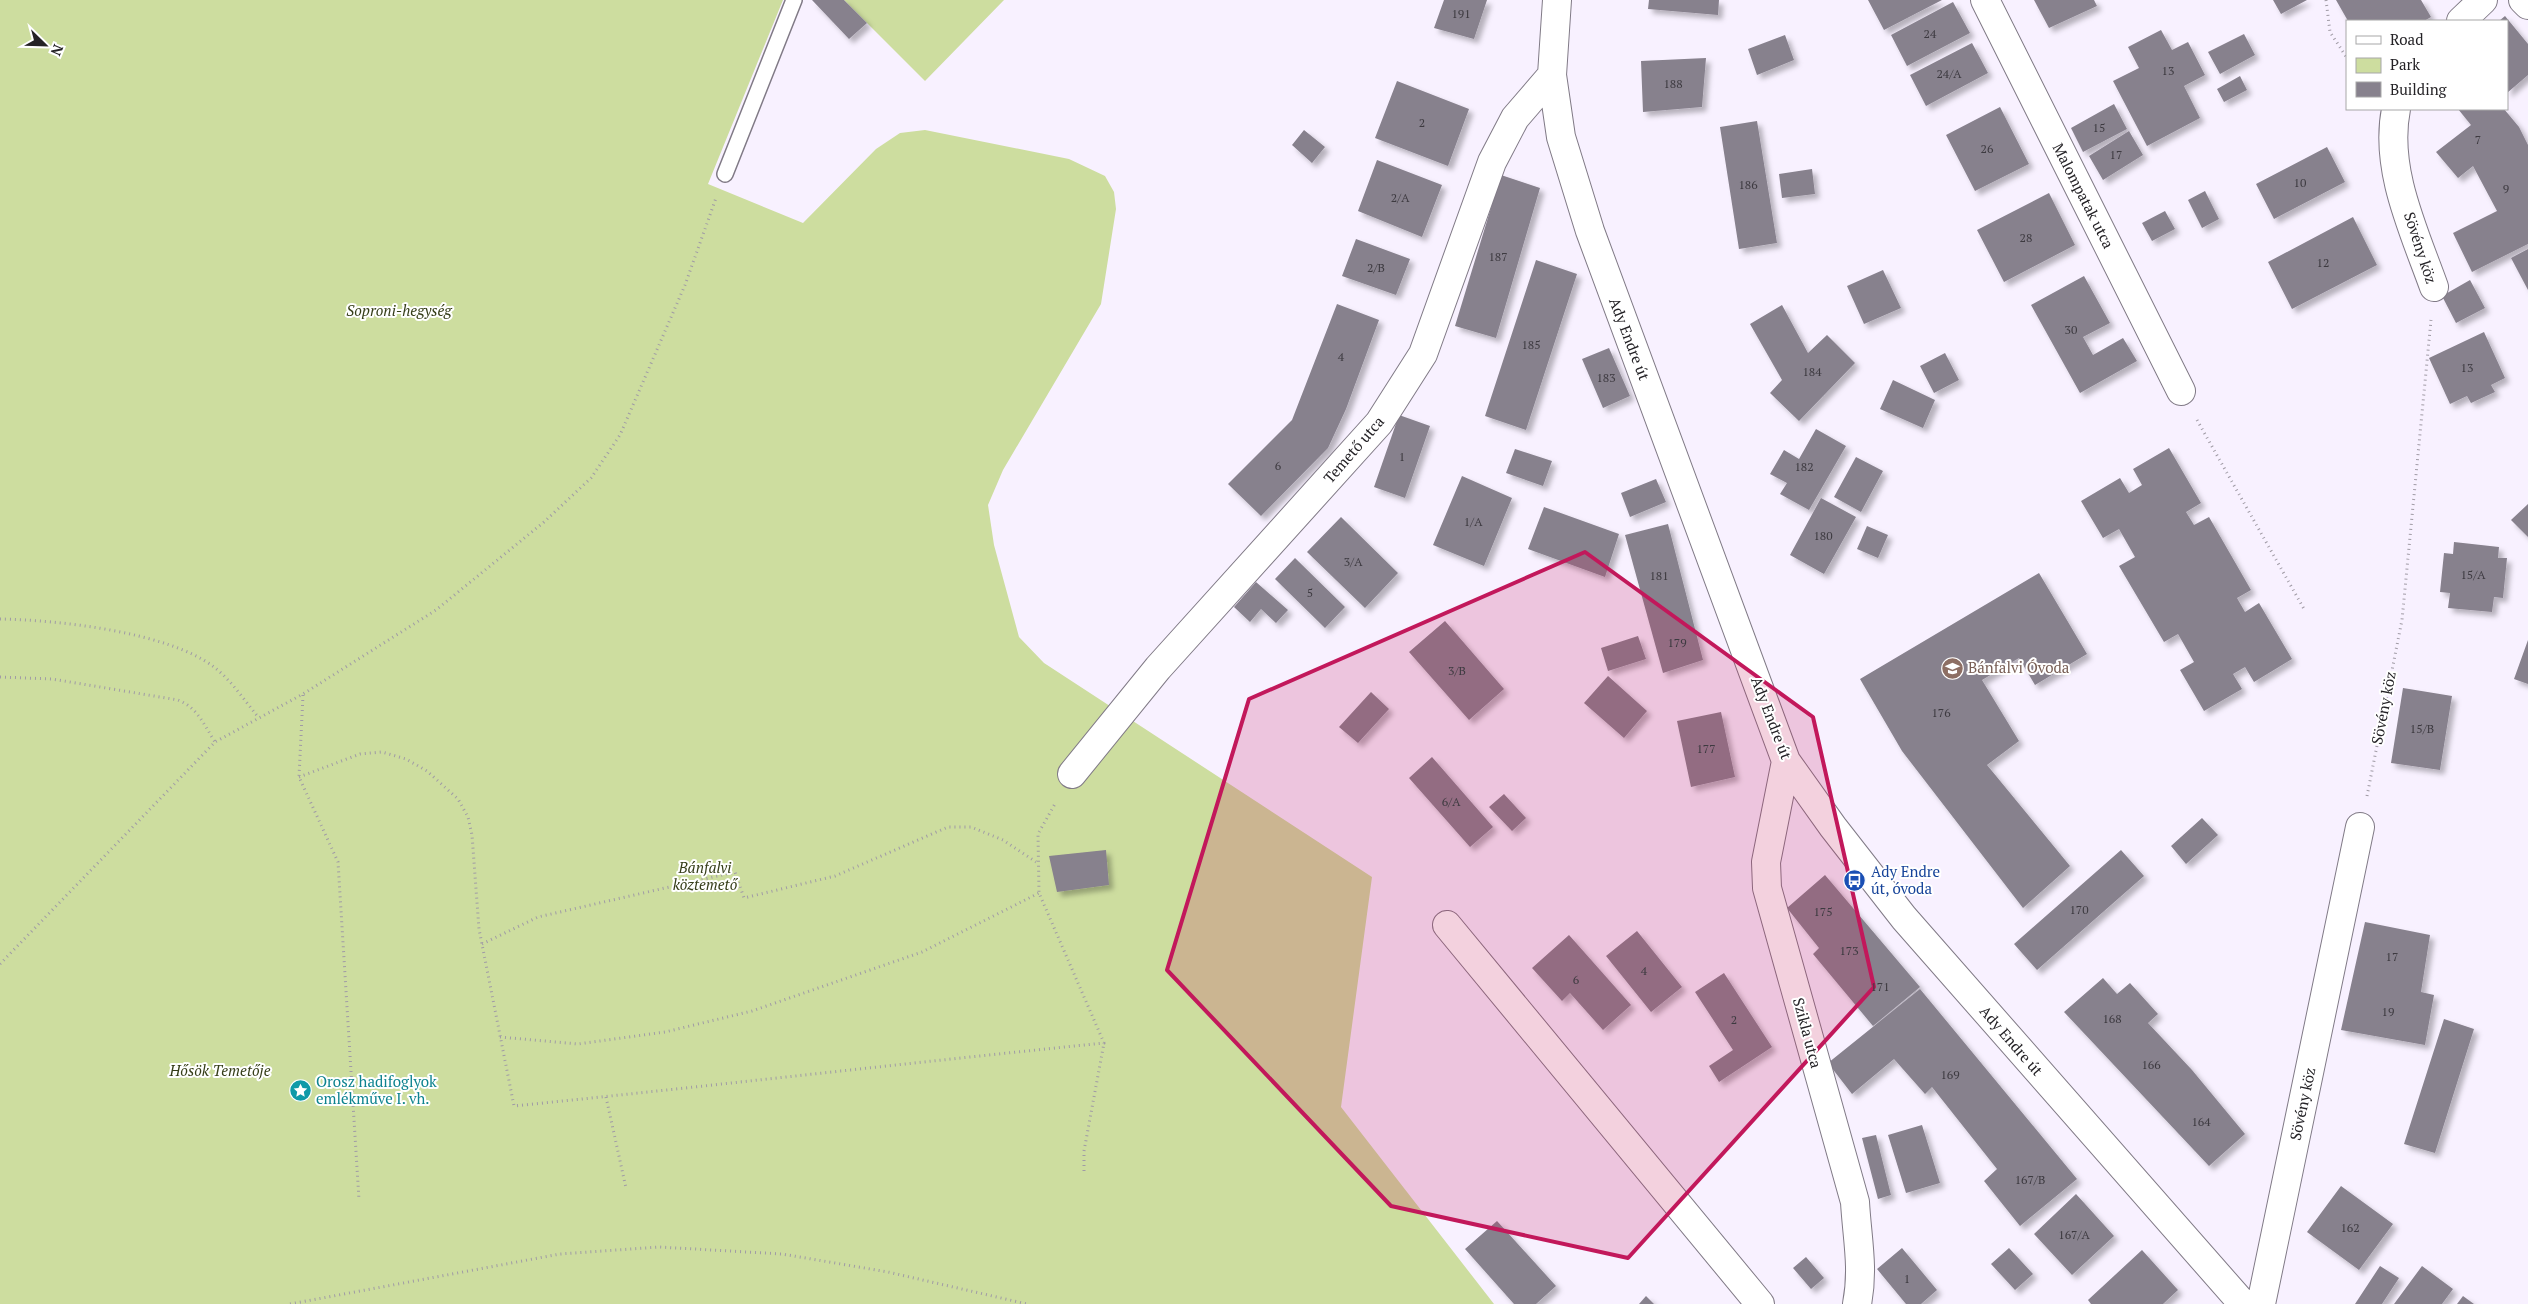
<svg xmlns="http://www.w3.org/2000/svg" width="2528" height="1304" font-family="'PT Serif',serif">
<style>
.green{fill:#cddd9f}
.building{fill:#87818d;filter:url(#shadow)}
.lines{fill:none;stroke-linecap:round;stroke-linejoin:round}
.service-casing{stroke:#807a86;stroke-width:18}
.minor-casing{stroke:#807a86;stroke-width:30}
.tertiary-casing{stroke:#807a86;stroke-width:30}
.path{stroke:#a09ba5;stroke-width:3;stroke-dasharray:1 4;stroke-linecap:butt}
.service{stroke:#fff;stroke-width:15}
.minor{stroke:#fff;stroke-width:28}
.tertiary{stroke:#fff;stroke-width:28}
.marked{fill:#c2185b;fill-opacity:0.2;stroke:#c2185b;stroke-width:4;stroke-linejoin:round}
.labels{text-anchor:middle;stroke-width:4;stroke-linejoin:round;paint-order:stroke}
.number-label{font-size:12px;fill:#3d3a40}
.street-label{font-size:15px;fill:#242226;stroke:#fff}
.park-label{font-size:15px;font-style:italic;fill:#353d18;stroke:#fff}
.education-label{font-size:15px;fill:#785e54;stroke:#fff;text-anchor:start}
.transit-label{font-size:15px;fill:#164399;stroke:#fff;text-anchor:start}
.culture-label{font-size:15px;fill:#0d838f;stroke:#fff;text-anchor:start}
</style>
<defs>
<filter id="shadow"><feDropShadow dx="4.5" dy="4.5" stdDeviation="2.5" flood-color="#0004"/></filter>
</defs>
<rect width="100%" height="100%" fill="#f8f1ff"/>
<!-- green -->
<path class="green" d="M 0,0 L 783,0 L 708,184 L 803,223 L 876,149 L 900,133 L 925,130 L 1069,159 L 1105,176 L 1114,192 L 1116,209 L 1101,304 L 1003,470 L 988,505 L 994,545 L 1019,637 L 1044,663 L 1372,877 L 1341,1107 L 1494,1304 L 0,1304 Z
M 844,0 L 1004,0 L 925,81 Z"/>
<!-- building -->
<path class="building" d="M 812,0 L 844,0 L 867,23 L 849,39 Z
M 1444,0 L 1487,0 L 1474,39 L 1434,28 Z
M 1649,0 L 1719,0 L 1718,15 L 1648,9 Z
M 1868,0 L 1942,0 L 1884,30 Z
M 2034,0 L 2094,0 L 2097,6 L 2049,28 Z
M 2273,0 L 2307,0 L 2281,14 Z
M 2336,0 L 2421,0 L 2431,17 L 2424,21 L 2348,21 Z
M 1953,2 L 1970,33 L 1907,66 L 1891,35 Z
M 2505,16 L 2528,44 L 2528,75 L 2507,93 L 2507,21 L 2499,21 Z
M 2161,30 L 2172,50 L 2188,42 L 2205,75 L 2184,86 L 2200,118 L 2147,146 L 2113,81 L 2139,68 L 2128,47 Z
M 2244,34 L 2255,55 L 2220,74 L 2208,52 Z
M 1785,35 L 1794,60 L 1757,75 L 1748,49 Z
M 1972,43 L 1988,73 L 1926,106 L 1910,75 Z
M 1706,58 L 1702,107 L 1643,112 L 1641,61 Z
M 2240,76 L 2247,90 L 2224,102 L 2217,89 Z
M 1397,81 L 1469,109 L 1448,166 L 1375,138 Z
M 2114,104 L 2127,129 L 2083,152 L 2071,128 Z
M 2000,107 L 2029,164 L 1975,191 L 1946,135 Z
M 2458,109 L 2504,109 L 2519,127 L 2528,145 L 2528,244 L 2472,272 L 2453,233 L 2497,211 L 2473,166 L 2458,178 L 2436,152 L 2471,125 Z
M 1757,121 L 1777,243 L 1739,249 L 1720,127 Z
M 1304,130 L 1325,147 L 1312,163 L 1292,145 Z
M 2129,131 L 2143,155 L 2103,180 L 2089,156 Z
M 2327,147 L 2345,182 L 2274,219 L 2256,184 Z
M 1377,160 L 1442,185 L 1422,237 L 1358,211 Z
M 1812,169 L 1815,194 L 1782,198 L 1779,174 Z
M 1501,175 L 1540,188 L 1496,338 L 1455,326 Z
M 2205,191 L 2219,219 L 2202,228 L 2188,200 Z
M 2049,193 L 2075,245 L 2004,282 L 1977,230 Z
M 2165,211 L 2175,229 L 2152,241 L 2142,223 Z
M 2353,217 L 2377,265 L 2292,309 L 2268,262 Z
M 1356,239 L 1410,259 L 1396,295 L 1342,276 Z
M 2528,249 L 2528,290 L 2511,258 Z
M 1536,260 L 1577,274 L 1526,430 L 1485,416 Z
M 1883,270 L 1901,308 L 1864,324 L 1847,286 Z
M 2084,276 L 2110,323 L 2083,337 L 2093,355 L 2123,338 L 2137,361 L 2080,393 L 2031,305 Z
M 2470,280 L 2485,308 L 2456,323 L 2442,296 Z
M 1337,304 L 1379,320 L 1346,409 L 1328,448 L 1261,516 L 1228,484 L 1292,420 Z
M 1782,305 L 1808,353 L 1827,335 L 1855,363 L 1799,421 L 1770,393 L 1782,380 L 1750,324 Z
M 2484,332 L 2505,378 L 2491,385 L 2495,392 L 2471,403 L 2467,396 L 2450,404 L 2429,358 Z
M 1609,348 L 1630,396 L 1603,408 L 1582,359 Z
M 1945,353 L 1959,380 L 1934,393 L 1920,366 Z
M 1893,380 L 1935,400 L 1923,428 L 1880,409 Z
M 1399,415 L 1430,426 L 1405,498 L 1374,487 Z
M 1816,429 L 1846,446 L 1809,510 L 1780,494 L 1787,483 L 1770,474 L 1784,450 L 1799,459 Z
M 2169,448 L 2201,503 L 2186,512 L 2194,525 L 2209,517 L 2251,590 L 2237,598 L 2245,612 L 2259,603 L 2292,659 L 2254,682 L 2245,667 L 2233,674 L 2242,689 L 2204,711 L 2180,670 L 2194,662 L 2178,634 L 2164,642 L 2119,566 L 2135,557 L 2119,529 L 2103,538 L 2081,501 L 2120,478 L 2129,493 L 2142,485 L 2133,469 Z
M 1515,449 L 1552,461 L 1543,486 L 1506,473 Z
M 1856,457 L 1883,471 L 1861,512 L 1834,497 Z
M 1462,476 L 1512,498 L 1484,566 L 1433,545 Z
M 1656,479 L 1666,502 L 1630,517 L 1621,493 Z
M 1821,498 L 1856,517 L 1824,574 L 1790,555 Z
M 2528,504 L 2528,537 L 2511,520 Z
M 1544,507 L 1619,534 L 1605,577 L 1528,549 Z
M 1341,517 L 1398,573 L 1365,608 L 1307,552 Z
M 1668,524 L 1703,660 L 1663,673 L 1625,535 Z
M 1867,526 L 1888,535 L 1878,558 L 1857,549 Z
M 2454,542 L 2499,547 L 2498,558 L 2507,558 L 2503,598 L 2494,597 L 2492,612 L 2448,608 L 2450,593 L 2440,592 L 2444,553 L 2453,554 Z
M 1295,558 L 1345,607 L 1325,628 L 1275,579 Z
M 2039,573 L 2087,654 L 2035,685 L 2019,658 L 1982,680 L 2019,741 L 1987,765 L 2070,866 L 2023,908 L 1902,751 L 1860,679 Z
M 1256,582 L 1288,610 L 1276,623 L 1261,609 L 1250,622 L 1234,607 Z
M 1445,621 L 1504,689 L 1469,720 L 1409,652 Z
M 1638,636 L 1646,659 L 1608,671 L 1601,648 Z
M 2528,640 L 2528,684 L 2514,679 Z
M 1608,676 L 1647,711 L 1624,738 L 1584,703 Z
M 2403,688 L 2452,696 L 2440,770 L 2391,763 Z
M 1371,692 L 1389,709 L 1358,743 L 1339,727 Z
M 1721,712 L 1735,777 L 1691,787 L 1677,721 Z
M 1432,757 L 1493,827 L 1470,847 L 1409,778 Z
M 1504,794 L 1526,818 L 1512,831 L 1489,807 Z
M 2202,818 L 2218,835 L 2186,864 L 2171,846 Z
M 1106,850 L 1109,885 L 1057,892 L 1049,856 Z
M 2121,850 L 2144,876 L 2037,970 L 2014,944 Z
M 1825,875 L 1920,987 L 1873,1026 L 1813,954 L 1819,948 L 1787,908 Z
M 2365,922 L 2430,935 L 2421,992 L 2434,995 L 2425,1045 L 2341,1030 Z
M 1637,931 L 1682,987 L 1651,1012 L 1606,956 Z
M 1569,935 L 1631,1005 L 1603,1030 L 1570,993 L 1562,1001 L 1532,968 Z
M 1724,973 L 1772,1047 L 1719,1082 L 1709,1066 L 1733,1050 L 1695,992 Z
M 2103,978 L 2117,994 L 2130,983 L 2158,1014 L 2148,1023 L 2192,1070 L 2245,1134 L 2209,1166 L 2064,1012 Z
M 1920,989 L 2077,1179 L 2020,1226 L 1984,1181 L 1997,1169 L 1932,1087 L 1925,1094 L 1894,1059 L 1852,1094 L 1828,1063 Z
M 2444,1019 L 2474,1029 L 2435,1153 L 2404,1144 Z
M 1922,1125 L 1940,1183 L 1906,1193 L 1888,1135 Z
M 1876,1135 L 1891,1195 L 1878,1199 L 1862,1138 Z
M 2341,1186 L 2393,1224 L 2359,1270 L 2307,1232 Z
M 2076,1194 L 2114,1236 L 2072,1275 L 2034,1234 Z
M 1497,1221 L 1556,1286 L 1536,1304 L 1514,1304 L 1465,1249 Z
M 1902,1248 L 1937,1290 L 1921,1304 L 1906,1304 L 1877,1269 Z
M 2009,1248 L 2033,1274 L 2015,1290 L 1991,1264 Z
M 2142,1250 L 2178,1290 L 2163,1304 L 2091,1304 L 2088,1300 Z
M 1806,1257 L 1824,1278 L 1811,1289 L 1793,1268 Z
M 2380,1266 L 2399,1278 L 2382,1304 L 2355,1304 Z
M 2422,1266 L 2453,1289 L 2442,1304 L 2394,1304 Z
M 1646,1296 L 1654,1304 L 1639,1304 Z
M 2463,1296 L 2474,1304 L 2457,1304 Z"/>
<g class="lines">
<defs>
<path id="service" d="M 725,174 L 794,0"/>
<path id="minor" d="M 1557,0 L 1552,75 L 1561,137 L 1590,231 L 1786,761 L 1833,827 L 1904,918 L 2243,1304
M 1985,0 L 2181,391
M 2461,21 L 2483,0
M 2396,109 C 2384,169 2414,231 2434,287
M 1786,761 L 1766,862 L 1767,888 L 1855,1202 C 1857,1238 1864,1268 1857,1304
M 1072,774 L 1158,668 L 1379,423 L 1423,354 L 1492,162 L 1515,118 L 1552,75
M 1447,925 L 1760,1304
M 2261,1304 L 2360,827"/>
<path id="tertiary" d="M 2523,0 L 2528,5"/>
</defs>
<!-- service casing -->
<use href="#service" class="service-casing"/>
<!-- minor casing -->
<use href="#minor" class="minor-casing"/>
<!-- tertiary casing -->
<use href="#tertiary" class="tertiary-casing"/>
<!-- path -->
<path class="path" d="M 2326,0 L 2330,32 L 2347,58
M 2197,420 L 2304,609
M 0,619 C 58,620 168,632 214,667 C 231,680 245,701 259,718
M 0,677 L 52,679 L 178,700 C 198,708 204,725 215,742
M 303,695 L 299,777 L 338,862 L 359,1200
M 299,777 L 360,754 L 382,752 L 406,759 L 427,771 L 458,799 L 468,817 L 472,835 L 479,929 L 514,1106 C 711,1086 907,1063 1104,1043 L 1039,893 L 1038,834 L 1056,802
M 2367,796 L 2402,620 L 2431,320
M 482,944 L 538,917 L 735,872 L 744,898 L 835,876 L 948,827 L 971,827 L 1003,840 L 1036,862
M 0,964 L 215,742 L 303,694 L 436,610 L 544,522 L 591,478 L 620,435 L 685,285 L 716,198
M 500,1037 L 578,1044 L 665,1032 L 752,1011 L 922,952 L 1039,893
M 606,1097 L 626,1188
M 1084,1171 L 1084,1151 L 1104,1043
M 290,1304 L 560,1254 L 659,1247 L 782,1254 L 888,1272 L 1027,1304"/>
<!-- service -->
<use href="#service" class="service"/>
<!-- minor -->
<use href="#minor" class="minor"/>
<!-- tertiary -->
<use href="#tertiary" class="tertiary"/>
</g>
<!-- marked area -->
<path class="marked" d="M 1585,552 L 1813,717 L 1874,987 L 1628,1258 L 1391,1206 L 1167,970 L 1249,699 Z"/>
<!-- icons -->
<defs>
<symbol id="school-disc" viewBox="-11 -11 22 22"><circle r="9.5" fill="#8d6e63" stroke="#fff"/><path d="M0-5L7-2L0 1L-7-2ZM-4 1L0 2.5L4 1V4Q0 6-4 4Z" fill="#fff"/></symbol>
<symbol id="bus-disc" viewBox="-11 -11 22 22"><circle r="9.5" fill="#1a4fb4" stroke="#fff"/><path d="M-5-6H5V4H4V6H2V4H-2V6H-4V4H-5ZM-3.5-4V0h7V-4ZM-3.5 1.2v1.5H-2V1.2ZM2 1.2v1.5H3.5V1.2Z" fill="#fff"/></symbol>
<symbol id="sight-disc" viewBox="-11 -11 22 22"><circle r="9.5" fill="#0f9aa8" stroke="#fff"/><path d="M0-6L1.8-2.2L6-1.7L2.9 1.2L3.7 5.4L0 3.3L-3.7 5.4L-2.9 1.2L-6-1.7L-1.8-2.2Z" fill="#fff"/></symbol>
</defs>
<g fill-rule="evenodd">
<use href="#school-disc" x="1940" y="656" width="25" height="25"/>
<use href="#bus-disc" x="1842" y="868" width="25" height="25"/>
<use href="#sight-disc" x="288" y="1078" width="25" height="25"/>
</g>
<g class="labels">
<!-- number labels -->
<g class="number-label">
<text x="1461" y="18">191</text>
<text x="1930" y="38">24</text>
<text x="2168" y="75">13</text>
<text x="1949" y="78">24/A</text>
<text x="1673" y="88">188</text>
<text x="1422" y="127">2</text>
<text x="2099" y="132">15</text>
<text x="2478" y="144">7</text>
<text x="1987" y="153">26</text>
<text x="2116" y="159">17</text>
<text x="2300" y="187">10</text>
<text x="1748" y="189">186</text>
<text x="2506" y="193">9</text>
<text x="1400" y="202">2/A</text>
<text x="2026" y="242">28</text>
<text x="1498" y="261">187</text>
<text x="2323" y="267">12</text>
<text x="1376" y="272">2/B</text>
<text x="2071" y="334">30</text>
<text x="1531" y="349">185</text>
<text x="1341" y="361">4</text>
<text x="2467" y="372">13</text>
<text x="1812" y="376">184</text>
<text x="1606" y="382">183</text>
<text x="1402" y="461">1</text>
<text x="1278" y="470">6</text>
<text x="1804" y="471">182</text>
<text x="1473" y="526">1/A</text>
<text x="1823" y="540">180</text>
<text x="1353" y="566">3/A</text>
<text x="2473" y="579">15/A</text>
<text x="1659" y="580">181</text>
<text x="1310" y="597">5</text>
<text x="1677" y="647">179</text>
<text x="1457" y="675">3/B</text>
<text x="1941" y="717">176</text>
<text x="2422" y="733">15/B</text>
<text x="1706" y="753">177</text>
<text x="1451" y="806">6/A</text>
<text x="2079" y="914">170</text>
<text x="1823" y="916">175</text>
<text x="1849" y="955">173</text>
<text x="2392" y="961">17</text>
<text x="1644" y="975">4</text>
<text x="1576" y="984">6</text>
<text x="1880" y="991">171</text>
<text x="2388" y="1016">19</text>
<text x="2112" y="1023">168</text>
<text x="1734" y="1024">2</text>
<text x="2151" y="1069">166</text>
<text x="1950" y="1079">169</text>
<text x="2201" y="1126">164</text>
<text x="2030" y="1184">167/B</text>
<text x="2350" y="1232">162</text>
<text x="2074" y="1239">167/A</text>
<text x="1907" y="1283">1</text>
</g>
<!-- street labels -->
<g class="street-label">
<text transform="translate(2083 196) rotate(63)" y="5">Malompatak utca</text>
<text transform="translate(2420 248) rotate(72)" y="5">Sövény köz</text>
<text transform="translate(1629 339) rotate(69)" y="5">Ady Endre út</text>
<text transform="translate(1354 450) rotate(-49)" y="5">Temető utca</text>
<text transform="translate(2384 708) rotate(-79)" y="5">Sövény köz</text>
<text transform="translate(1771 718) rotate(69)" y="5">Ady Endre út</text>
<text transform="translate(1807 1033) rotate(75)" y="5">Szikla utca</text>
<text transform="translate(2011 1041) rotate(49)" y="5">Ady Endre út</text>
<text transform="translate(2303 1104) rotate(-78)" y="5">Sövény köz</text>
</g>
<!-- park labels -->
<g class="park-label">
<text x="399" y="316">Soproni-hegység</text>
<text x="705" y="873">Bánfalvi<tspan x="705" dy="17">köztemető</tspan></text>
<text x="220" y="1076">Hősök Temetője</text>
</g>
<!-- education labels -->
<g class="education-label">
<text x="1968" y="673">Bánfalvi Óvoda</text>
</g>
<!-- transit labels -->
<g class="transit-label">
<text x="1871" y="877">Ady Endre<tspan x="1871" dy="17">út, óvoda</tspan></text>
</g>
<!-- culture labels -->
<g class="culture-label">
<text x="316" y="1087">Orosz hadifoglyok<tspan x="316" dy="17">emlékműve I. vh.</tspan></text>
</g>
</g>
<!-- legend -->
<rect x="2346" y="20" width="162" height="90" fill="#ffffff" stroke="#a7a7a8"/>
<rect x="2356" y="36" width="25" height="8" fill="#ffffff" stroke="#a7a7a8"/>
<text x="2390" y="45" font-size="15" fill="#242226">Road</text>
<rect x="2356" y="58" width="25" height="15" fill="#cddd9f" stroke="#a7a7a8"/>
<text x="2390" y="70" font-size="15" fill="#242226">Park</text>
<rect x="2356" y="82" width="25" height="15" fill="#87818d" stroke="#a7a7a8"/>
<text x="2390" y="95" font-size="15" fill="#242226">Building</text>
<!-- north arrow -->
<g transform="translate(45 45) rotate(113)" stroke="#ffffff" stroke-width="4" paint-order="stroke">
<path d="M0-4L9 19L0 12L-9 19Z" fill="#242226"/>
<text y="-8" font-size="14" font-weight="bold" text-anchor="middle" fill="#242226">N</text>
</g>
</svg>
